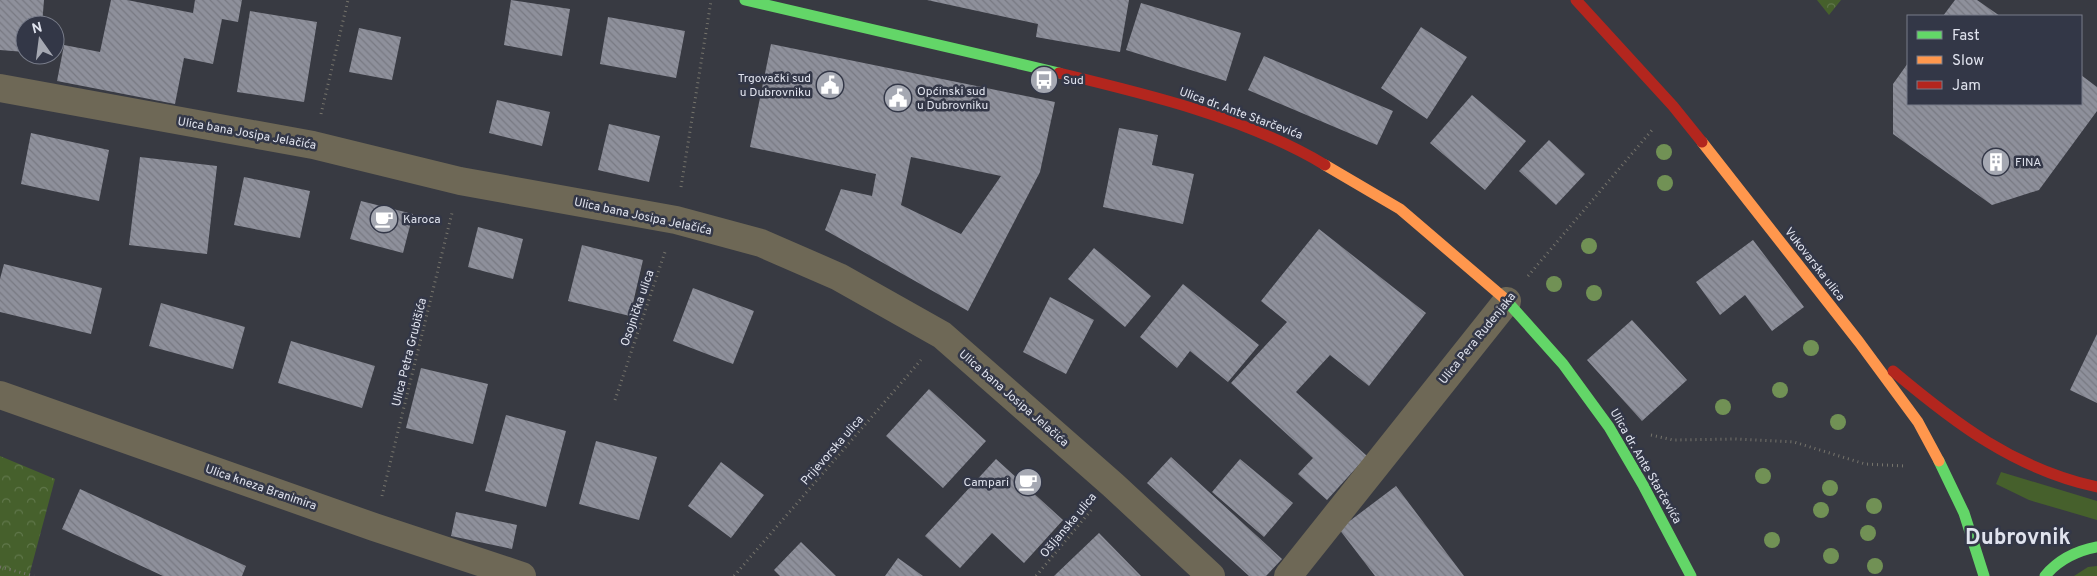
<svg xmlns="http://www.w3.org/2000/svg" width="2097" height="576" font-family="Overpass,sans-serif">
<style>
.green{fill:#46602c}
.forest{fill:url(#forest-crowns)}
.building{fill:url(#building-back-hatch);fill-rule:evenodd}
.lines{fill:none;stroke-linecap:round;stroke-linejoin:round}
.path{stroke:#76746c;stroke-width:3;stroke-dasharray:1 4;stroke-linecap:butt}
.street{stroke:#6e6856;stroke-width:28}
.fast{stroke:#63d668;stroke-width:11}
.slow{stroke:#ff974d;stroke-width:11}
.jam{stroke:#b3261e;stroke-width:11}
.tree{fill:#719155}
.labels{text-anchor:middle;stroke-width:5;stroke-linejoin:round;paint-order:stroke}
.poi-label{font-size:12px;fill:#e0e3ee;stroke:#333747;text-anchor:start}
.street-label{font-size:12px;fill:#e0e3ee;stroke:#333747}
.town-label{font-size:22px;font-weight:bold;fill:#e0e3ee;stroke:#333747}
</style>
<defs>
<pattern id="forest-crowns" width="20" height="18" patternUnits="userSpaceOnUse" patternTransform="scale(1.25)"><rect width="20" height="18" fill="#46602c"/><path d="M2 6a3 3 0 1 1 6 0M12 15a3 3 0 1 1 6 0" fill="none" stroke="#60774b"/></pattern>
<pattern id="building-back-hatch" width="6" height="6" patternUnits="userSpaceOnUse" patternTransform="scale(1.25)"><rect width="6" height="6" fill="#8e909b"/><path d="M-1 5l2 2M0 0l6 6M5-1l2 2" fill="none" stroke="#787982"/></pattern>
</defs>
<rect width="100%" height="100%" fill="#383a42"/>
<!-- green -->
<path class="green" d="M 2001,472 L 2097,501 L 2097,520 L 2029,500 L 1996,484 Z
M 2097,566 L 2097,576 L 2074,576 L 2088,567 Z"/>
<!-- forest -->
<path class="forest" d="M 1817,0 L 1841,0 L 1829,15 Z
M 0,456 L 55,479 L 29,576 L 0,576 Z"/>
<!-- building -->
<path class="building" d="M 0,0 L 44,0 L 42,25 L 25,25 L 25,52 L 0,50 Z
M 111,0 L 127,0 L 193,13 L 195,0 L 242,0 L 238,22 L 222,19 L 213,64 L 184,58 L 175,104 L 57,81 L 64,45 L 100,52 Z
M 511,0 L 570,9 L 562,56 L 504,45 Z
M 927,0 L 1129,0 L 1120,52 L 1036,37 L 1038,24 Z
M 1955,0 L 1977,0 L 2000,16 L 1943,16 Z
M 1141,3 L 1241,33 L 1226,81 L 1126,50 Z
M 250,11 L 317,22 L 304,102 L 237,92 Z
M 608,17 L 685,31 L 676,78 L 600,64 Z
M 1421,27 L 1467,57 L 1427,119 L 1381,88 Z
M 359,28 L 401,37 L 392,80 L 349,72 Z
M 771,44 L 1055,102 L 1040,172 L 968,311 L 825,230 L 841,189 L 872,196 L 876,174 L 750,147 ZM 911,157 L 1001,176 L 961,234 L 901,205 Z
M 1264,56 L 1393,111 L 1377,145 L 1248,90 Z
M 1908,63 L 1908,104 L 2081,104 L 2081,75 L 2097,87 L 2097,111 L 2039,190 L 1992,205 L 1893,134 L 1893,84 Z
M 1472,95 L 1526,141 L 1485,190 L 1430,143 Z
M 497,100 L 550,112 L 542,146 L 489,133 Z
M 609,124 L 660,136 L 649,182 L 598,170 Z
M 1119,128 L 1158,135 L 1152,165 L 1194,174 L 1183,224 L 1103,207 Z
M 31,133 L 109,150 L 99,201 L 21,184 Z
M 1549,140 L 1585,174 L 1556,205 L 1519,171 Z
M 140,157 L 217,166 L 207,254 L 129,245 Z
M 244,177 L 310,191 L 300,238 L 234,225 Z
M 361,201 L 413,214 L 403,253 L 350,239 Z
M 478,227 L 523,239 L 513,279 L 468,267 Z
M 1319,229 L 1426,313 L 1369,386 L 1330,355 L 1296,392 L 1367,456 L 1327,500 L 1298,474 L 1313,458 L 1231,383 L 1287,322 L 1261,301 Z
M 1753,240 L 1804,307 L 1772,331 L 1745,295 L 1720,315 L 1696,282 Z
M 582,245 L 643,260 L 630,316 L 568,301 Z
M 1094,248 L 1151,296 L 1125,327 L 1068,279 Z
M 4,264 L 102,288 L 91,334 L 0,312 L 0,279 Z
M 1183,284 L 1259,345 L 1228,382 L 1190,351 L 1177,368 L 1140,337 Z
M 693,288 L 754,311 L 733,364 L 673,341 Z
M 1050,297 L 1094,320 L 1066,374 L 1023,352 Z
M 161,303 L 245,327 L 233,369 L 149,346 Z
M 1632,320 L 1687,380 L 1642,421 L 1587,360 Z
M 2097,334 L 2097,403 L 2070,390 Z
M 291,341 L 375,366 L 362,408 L 278,383 Z
M 421,368 L 488,384 L 473,444 L 406,428 Z
M 929,389 L 986,441 L 943,488 L 886,436 Z
M 506,415 L 566,431 L 546,507 L 485,491 Z
M 596,441 L 657,457 L 639,520 L 579,504 Z
M 1171,457 L 1282,559 L 1266,576 L 1249,576 L 1147,483 Z
M 996,459 L 1063,520 L 1024,563 L 992,533 L 960,568 L 925,536 Z
M 1240,459 L 1293,503 L 1264,537 L 1212,492 Z
M 721,462 L 764,495 L 731,538 L 688,506 Z
M 1396,486 L 1464,576 L 1375,576 L 1339,529 Z
M 80,489 L 246,566 L 242,576 L 163,576 L 62,529 Z
M 456,512 L 517,525 L 512,549 L 451,536 Z
M 1099,533 L 1141,576 L 1054,576 Z
M 801,542 L 836,576 L 780,576 L 774,570 Z
M 898,558 L 923,576 L 885,576 Z"/>
<g class="lines">
<!-- path -->
<path class="path" d="M 321,114 L 348,0
M 681,187 L 711,1
M 1528,276 L 1652,130
M 615,400 L 665,252
M 1651,435 L 1673,440 L 1735,439 L 1794,442 L 1865,464 L 1905,466
M 382,496 L 452,213
M 0,567 L 34,576
M 734,576 L 921,360
M 1036,576 L 1093,508"/>
<!-- street -->
<path class="street" d="M 0,88 L 313,145 L 460,181 L 676,220 L 761,243 L 839,277 L 942,335 L 1113,485 L 1211,576
M 0,395 L 374,527 L 522,576
M 1288,576 L 1507,301"/>
<!-- fast -->
<path class="fast" d="M 745,0 L 1059,73
M 1504,298 L 1563,364 L 1609,427 L 1643,485 L 1691,576
M 1939,461 L 1964,513 L 1984,576
M 2045,576 C 2059,559 2076,551 2097,547"/>
<!-- slow -->
<path class="slow" d="M 1702,142 L 1859,342 L 1918,422 L 1939,461
M 1325,165 L 1400,209 L 1504,298"/>
<!-- jam -->
<path class="jam" d="M 1576,0 L 1673,106 L 1702,142
M 1059,73 C 1147,94 1247,118 1325,165
M 1893,371 C 1956,424 2015,469 2097,487"/>
</g>
<!-- trees -->
<g class="tree">
<circle cx="1664" cy="152" r="8"/>
<circle cx="1665" cy="183" r="8"/>
<circle cx="1589" cy="246" r="8"/>
<circle cx="1554" cy="284" r="8"/>
<circle cx="1594" cy="293" r="8"/>
<circle cx="1811" cy="348" r="8"/>
<circle cx="1780" cy="390" r="8"/>
<circle cx="1723" cy="407" r="8"/>
<circle cx="1838" cy="422" r="8"/>
<circle cx="1763" cy="476" r="8"/>
<circle cx="1830" cy="488" r="8"/>
<circle cx="1874" cy="506" r="8"/>
<circle cx="1821" cy="510" r="8"/>
<circle cx="1868" cy="533" r="8"/>
<circle cx="1772" cy="540" r="8"/>
<circle cx="1831" cy="556" r="8"/>
<circle cx="1875" cy="566" r="8"/>
</g>
<!-- icons -->
<defs>
<symbol id="bus-disc" viewBox="-11 -11 22 22"><circle r="9.5" fill="#a5a8b2" stroke="#333747"/><path d="M-5-6H5V4H4V6H2V4H-2V6H-4V4H-5ZM-3.5-4V0h7V-4ZM-3.5 1.2v1.5H-2V1.2ZM2 1.2v1.5H3.5V1.2Z" fill="#fff"/></symbol>
<symbol id="civic-disc" viewBox="-11 -11 22 22"><circle r="9.5" fill="#a5a8b2" stroke="#333747"/><path d="M-.6-6.5H3V-4.5H.6V-3L4-1V1h2V6H-6V1h2V-1L-.6-3ZM-1.2 2.5V6h2.4V2.5Z" fill="#fff"/></symbol>
<symbol id="building-disc" viewBox="-11 -11 22 22"><circle r="9.5" fill="#a5a8b2" stroke="#333747"/><path d="M-4-6H4V6H1V3H-1V6H-4ZM-2.5-4.3h1.7v1.8h-1.7ZM.8-4.3h1.7v1.8H.8ZM-2.5-1h1.7V.8h-1.7ZM.8-1h1.7V.8H.8Z" fill="#fff"/></symbol>
<symbol id="cafe-disc" viewBox="-11 -11 22 22"><circle r="9.5" fill="#a5a8b2" stroke="#333747"/><path d="M-5.5-4.5H6V0H3Q3 3.5 0 3.5H-2.5Q-5.5 3.5-5.5 0ZM3-3.2v2h1.7v-2ZM-6 4.5H4V6H-6Z" fill="#fff"/></symbol>
</defs>
<g fill-rule="evenodd">
<use href="#bus-disc" x="1028" y="64" width="32" height="32"/>
<use href="#civic-disc" x="814" y="69" width="32" height="32"/>
<use href="#civic-disc" x="882" y="82" width="32" height="32"/>
<use href="#building-disc" x="1980" y="146" width="32" height="32"/>
<use href="#cafe-disc" x="368" y="203" width="32" height="32"/>
<use href="#cafe-disc" x="1012" y="466" width="32" height="32"/>
</g>
<g class="labels">
<!-- poi labels -->
<g class="poi-label">
<text x="811" y="82" text-anchor="end">Trgovački sud<tspan x="811" dy="14">u Dubrovniku</tspan></text>
<text x="1063" y="84">Sud</text>
<text x="917" y="95">Općinski sud<tspan x="917" dy="14">u Dubrovniku</tspan></text>
<text x="2015" y="166">FINA</text>
<text x="403" y="223">Karoca</text>
<text x="1009" y="486" text-anchor="end">Campari</text>
</g>
<!-- street labels -->
<g class="street-label">
<text transform="translate(1241 113) rotate(20)" y="4">Ulica dr. Ante Starčevića</text>
<text transform="translate(247 133) rotate(10)" y="4">Ulica bana Josipa Jelačića</text>
<text transform="translate(643 216) rotate(12)" y="4">Ulica bana Josipa Jelačića</text>
<text transform="translate(1815 264) rotate(52)" y="4">Vukovarska ulica</text>
<text transform="translate(637 308) rotate(-71)" y="4">Osojnička ulica</text>
<text transform="translate(1477 338) rotate(-51)" y="4">Ulica Pera Rudenjaka</text>
<text transform="translate(409 352) rotate(-76)" y="4">Ulica Petra Grubišića</text>
<text transform="translate(1014 398) rotate(41)" y="4">Ulica bana Josipa Jelačića</text>
<text transform="translate(832 450) rotate(-49)" y="4">Prijevorska ulica</text>
<text transform="translate(1646 466) rotate(60)" y="4">Ulica dr. Ante Starčevića</text>
<text transform="translate(261 487) rotate(19)" y="4">Ulica kneza Branimira</text>
<text transform="translate(1068 525) rotate(-50)" y="4">Ošljanska ulica</text>
</g>
<!-- town labels -->
<g class="town-label">
<text x="2018" y="544">Dubrovnik</text>
</g>
</g>
<!-- legend -->
<rect x="1907" y="15" width="175" height="90" fill="#333747" stroke="#787c8a"/>
<rect x="1917" y="31" width="25" height="8" fill="#63d668" stroke="#787c8a"/>
<text x="1952" y="40" font-size="15" fill="#e0e3ee">Fast</text>
<rect x="1917" y="56" width="25" height="8" fill="#ff974d" stroke="#787c8a"/>
<text x="1952" y="65" font-size="15" fill="#e0e3ee">Slow</text>
<rect x="1917" y="81" width="25" height="8" fill="#b3261e" stroke="#787c8a"/>
<text x="1952" y="90" font-size="15" fill="#e0e3ee">Jam</text>
<!-- north arrow -->
<g transform="translate(40 40) rotate(346)"><circle r="24" fill="#333747" stroke="#787c8a"/>
<path d="M0-4L9 19L0 12L-9 19Z" fill="#a5a8b2"/>
<text y="-8" font-size="14" font-weight="bold" text-anchor="middle" fill="#e0e3ee">N</text>
</g>
</svg>
